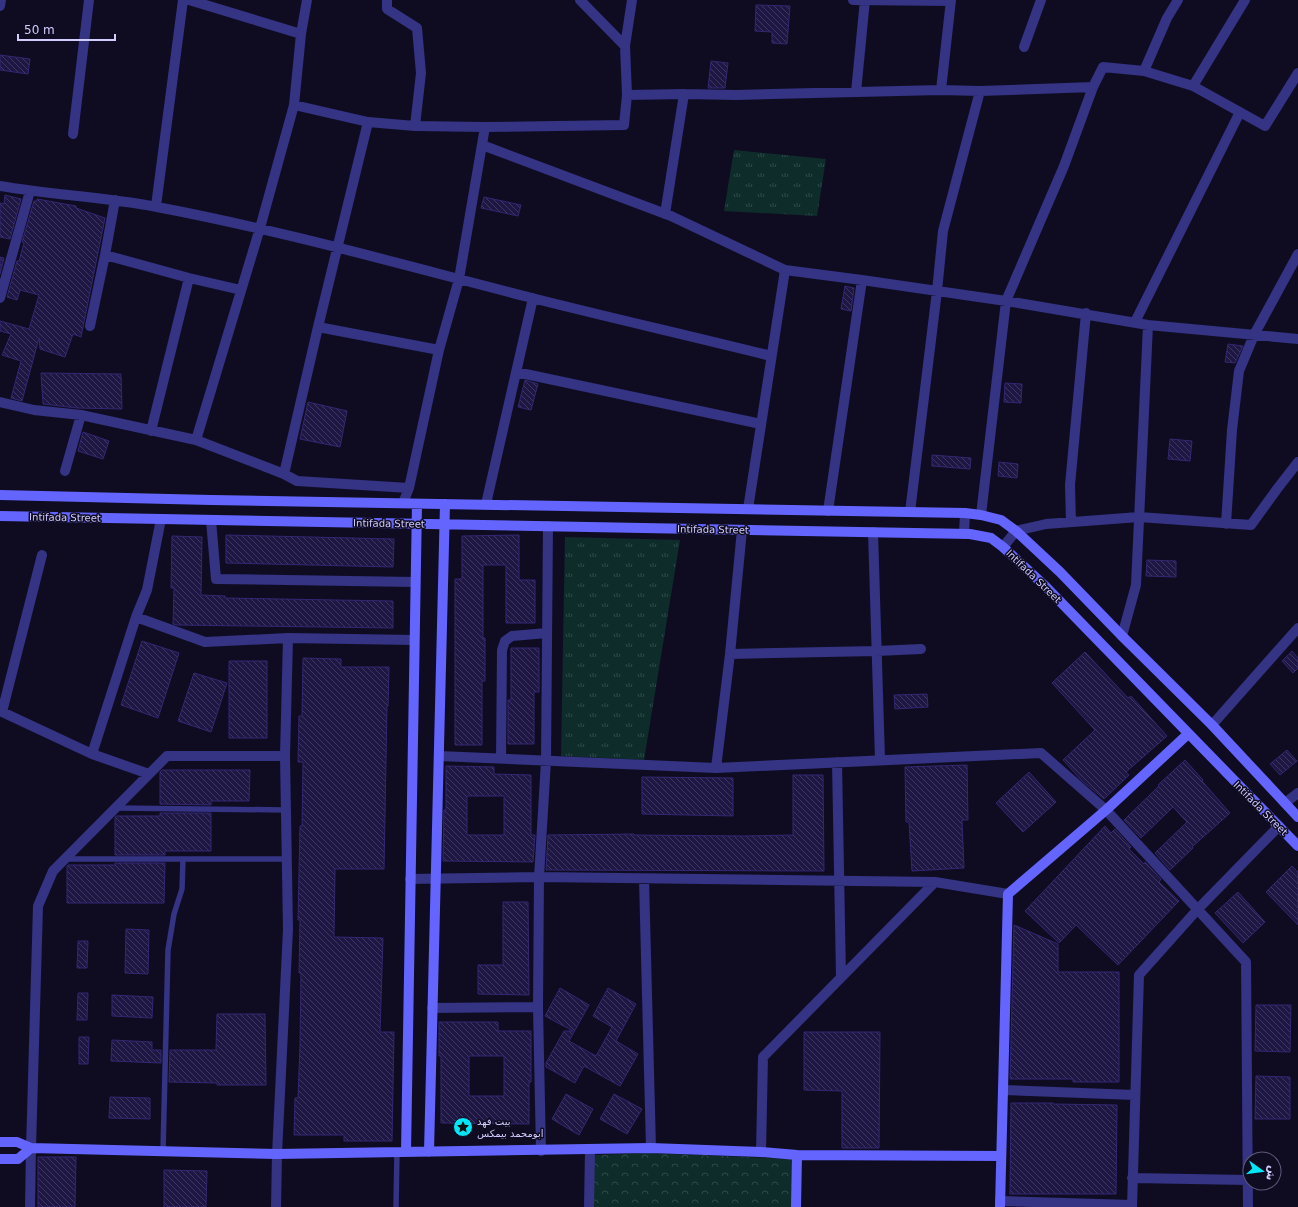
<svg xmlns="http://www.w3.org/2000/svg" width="1298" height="1207" font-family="'DejaVu Sans','Noto Naskh Arabic',sans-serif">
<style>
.grass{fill:url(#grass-tufts)}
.forest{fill:url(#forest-crowns)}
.building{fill:url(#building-back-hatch);stroke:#332772;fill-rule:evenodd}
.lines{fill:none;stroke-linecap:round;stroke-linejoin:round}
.lane{stroke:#343384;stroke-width:5.5}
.street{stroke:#343384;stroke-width:10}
.secondary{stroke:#6465ff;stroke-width:10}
.labels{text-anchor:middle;stroke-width:3;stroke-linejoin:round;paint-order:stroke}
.street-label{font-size:10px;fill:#d1cdff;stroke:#0f0c22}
.poi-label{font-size:10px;fill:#d1cdff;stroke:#0f0c22;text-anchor:start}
</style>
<defs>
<pattern id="grass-tufts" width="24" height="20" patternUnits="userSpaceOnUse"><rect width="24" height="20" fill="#0e2c2a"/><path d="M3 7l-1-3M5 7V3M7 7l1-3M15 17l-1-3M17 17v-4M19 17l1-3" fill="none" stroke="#30494a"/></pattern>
<pattern id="forest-crowns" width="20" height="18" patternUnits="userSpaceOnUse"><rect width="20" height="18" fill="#0e2c2a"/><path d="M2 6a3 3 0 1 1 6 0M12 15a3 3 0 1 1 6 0" fill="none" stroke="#30494a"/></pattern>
<pattern id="building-back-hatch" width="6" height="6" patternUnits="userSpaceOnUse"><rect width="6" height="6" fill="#1e1744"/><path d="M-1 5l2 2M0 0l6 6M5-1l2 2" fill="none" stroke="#3e3860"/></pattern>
</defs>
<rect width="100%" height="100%" fill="#0f0c22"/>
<!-- grass -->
<path class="grass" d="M 734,150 L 826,159 L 817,216 L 724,211 Z
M 565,537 L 680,540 L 644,760 L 561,756 Z"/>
<!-- forest -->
<path class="forest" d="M 649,1153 L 793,1159 L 792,1207 L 592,1207 L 593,1155 Z"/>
<!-- building -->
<path class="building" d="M 756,5 L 790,6 L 787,44 L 772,43 L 772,32 L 755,31 Z
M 0,55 L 30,59 L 28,74 L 0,70 Z
M 711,61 L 728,63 L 725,88 L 708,88 Z
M 5,195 L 21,199 L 10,239 L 0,237 L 0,203 L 4,204 Z
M 484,197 L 521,205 L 518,216 L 481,208 Z
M 37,199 L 76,206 L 76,208 L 105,218 L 81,337 L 73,334 L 65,357 L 40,349 L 39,338 L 22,401 L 11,398 L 21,361 L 2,355 L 11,334 L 0,331 L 0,321 L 29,329 L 39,295 L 20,290 L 17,300 L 7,297 L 17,261 L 19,261 L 24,243 L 22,242 L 34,201 L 37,201 Z
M 0,257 L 4,258 L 0,274 Z
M 845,286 L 854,288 L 851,311 L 841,309 Z
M 1228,344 L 1243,346 L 1235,363 L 1225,362 Z
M 41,373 L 121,374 L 122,409 L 77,408 L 43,404 Z
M 525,380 L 538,384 L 531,410 L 518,407 Z
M 1005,383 L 1022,384 L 1021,403 L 1004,402 Z
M 308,402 L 347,411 L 340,447 L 300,439 Z
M 83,432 L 109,441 L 103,459 L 78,451 Z
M 1170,439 L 1192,441 L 1190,461 L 1168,459 Z
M 932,455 L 971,458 L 970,469 L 932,466 Z
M 999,462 L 1018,464 L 1017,478 L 998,476 Z
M 226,535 L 394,539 L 393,567 L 226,563 Z
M 519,535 L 519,580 L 535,580 L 535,623 L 506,623 L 506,565 L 483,565 L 483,638 L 485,638 L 485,681 L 482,681 L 482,745 L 455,745 L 455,579 L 462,579 L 462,536 Z
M 172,536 L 202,537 L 201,595 L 225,596 L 225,598 L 393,601 L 393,628 L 177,625 L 173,624 L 174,588 L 171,588 Z
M 1147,560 L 1176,561 L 1176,577 L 1146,576 Z
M 142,641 L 179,653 L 158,718 L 121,705 Z
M 511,648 L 539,648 L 539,692 L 534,692 L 534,744 L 508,744 L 508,700 L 511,700 Z
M 1292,651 L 1298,658 L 1298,668 L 1293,673 L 1282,661 Z
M 1085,652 L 1128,698 L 1131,696 L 1167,736 L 1126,772 L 1129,775 L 1104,799 L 1081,780 L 1063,760 L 1095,730 L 1052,683 Z
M 303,658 L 341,659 L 341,667 L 389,667 L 388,706 L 387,706 L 384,869 L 335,869 L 334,937 L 383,938 L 380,1032 L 394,1032 L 392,1141 L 344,1141 L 344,1135 L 294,1135 L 295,1098 L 298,1098 L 300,1045 L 301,973 L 299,973 L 300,920 L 298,920 L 300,826 L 302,826 L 303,762 L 298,762 L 299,716 L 302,716 Z
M 229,661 L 267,661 L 267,738 L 229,738 Z
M 194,673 L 227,683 L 211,732 L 178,721 Z
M 927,694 L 928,707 L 895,709 L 894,695 Z
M 1287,750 L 1297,761 L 1280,775 L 1270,764 Z
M 1185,760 L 1203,780 L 1202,781 L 1230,813 L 1192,847 L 1193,848 L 1170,870 L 1155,853 L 1187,822 L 1173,807 L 1141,838 L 1124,820 L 1159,786 L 1158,785 Z
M 967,765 L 968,820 L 962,820 L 964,868 L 912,871 L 909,822 L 906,822 L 905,767 Z
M 446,766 L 494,767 L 494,774 L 531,775 L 531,835 L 535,835 L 533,862 L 443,861 L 444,810 L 446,810 ZM 467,796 L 504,796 L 504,835 L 467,835 Z
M 162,770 L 250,770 L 249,801 L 211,801 L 211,805 L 160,804 L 160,772 Z
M 1029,772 L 1056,802 L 1023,832 L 996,803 Z
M 793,775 L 823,775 L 824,871 L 546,870 L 548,835 L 634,834 L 634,835 L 744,836 L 793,835 Z
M 642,777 L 733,778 L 733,816 L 642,814 Z
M 160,813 L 211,813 L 211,851 L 165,851 L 165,855 L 115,855 L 115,818 L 116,816 L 160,816 Z
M 1105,826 L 1111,833 L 1115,829 L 1131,847 L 1129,849 L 1144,864 L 1145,862 L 1161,879 L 1159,882 L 1179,901 L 1118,965 L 1076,925 L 1059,943 L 1025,911 Z
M 115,863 L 165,863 L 164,903 L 67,903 L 67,866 L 68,865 L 115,865 Z
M 1292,866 L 1298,872 L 1298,925 L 1266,892 Z
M 1238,892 L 1265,922 L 1243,943 L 1215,913 Z
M 503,902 L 528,902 L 529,995 L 478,994 L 478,965 L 503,965 Z
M 1014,925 L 1058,944 L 1058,972 L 1119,972 L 1119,1082 L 1073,1082 L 1073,1079 L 1010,1079 Z
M 126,929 L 149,930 L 148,974 L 125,973 Z
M 78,941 L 88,941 L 87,968 L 77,968 Z
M 560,988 L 589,1005 L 569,1041 L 596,1056 L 612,1027 L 593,1016 L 608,988 L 636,1004 L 616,1041 L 638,1054 L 620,1086 L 584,1066 L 575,1083 L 546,1067 L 546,1063 L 564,1031 L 573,1031 L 545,1016 Z
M 78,993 L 88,993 L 87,1020 L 77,1020 Z
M 112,995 L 153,997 L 152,1018 L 112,1016 Z
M 1256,1005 L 1291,1005 L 1290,1052 L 1255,1051 Z
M 217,1014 L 265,1014 L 266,1085 L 217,1085 L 217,1083 L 169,1082 L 170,1050 L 216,1050 Z
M 439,1022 L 498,1022 L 498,1031 L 531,1031 L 531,1082 L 529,1082 L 529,1124 L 441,1123 L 441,1056 L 439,1056 ZM 469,1056 L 504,1056 L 504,1096 L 469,1096 Z
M 804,1032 L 880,1032 L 879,1148 L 842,1148 L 842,1091 L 804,1090 Z
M 79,1037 L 89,1037 L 88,1064 L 79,1064 Z
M 112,1040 L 152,1042 L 152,1050 L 161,1050 L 161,1063 L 111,1061 Z
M 1256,1076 L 1290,1077 L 1290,1119 L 1255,1119 Z
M 566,1094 L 593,1109 L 579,1135 L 552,1119 Z
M 614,1094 L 642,1109 L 627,1134 L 600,1119 Z
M 110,1097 L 150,1098 L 150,1119 L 109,1118 Z
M 1011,1103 L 1053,1103 L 1053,1104 L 1117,1105 L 1116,1194 L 1010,1194 Z
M 38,1157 L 76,1157 L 75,1207 L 38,1207 Z
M 164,1170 L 207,1171 L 206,1207 L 164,1207 Z"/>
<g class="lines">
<!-- lane -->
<path class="lane" d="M 116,808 L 286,810
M 66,859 L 287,859
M 163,1151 L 168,950 L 174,914 L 182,889 L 183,859
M 396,1207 L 397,1152"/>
<!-- street -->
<path class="street" d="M 189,0 L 301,34
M 387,0 L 387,9 L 417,28 L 421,73 L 415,126
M 580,0 L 625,46
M 853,0 L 951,1
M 0,6 L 1,0
M 1024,47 L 1041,0
M 1144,71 L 1167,18 L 1178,0
M 1193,86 L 1245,0
M 941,90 L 951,0
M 856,92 L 865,0
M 627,95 L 684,94 L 736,95 L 941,90 L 980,91 L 1093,87
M 294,105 L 368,122 L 415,126 L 485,127 L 624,125 L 627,95 L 625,46 L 632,0
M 73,134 L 89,0
M 482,145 L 671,216 L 785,270 L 862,280 L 1006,301 L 1148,325 L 1298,339
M 0,186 C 52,195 105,197 157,207 C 284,231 407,266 532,298 C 611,318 691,336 771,356
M 156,206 L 183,0
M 665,214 L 684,94
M 105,255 L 189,278 L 241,290
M 0,298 L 30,191
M 1135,322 L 1240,112
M 90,326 L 105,255 L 115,200
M 318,327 L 439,350
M 516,372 L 761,424
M 0,402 L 34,410 L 81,415 L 196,440 L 284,474 L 318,327 L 368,122
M 151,431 L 189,278
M 196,440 L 260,228 L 294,105 L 301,34 L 307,0
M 65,471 L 81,415
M 284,474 L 297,481 L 409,488
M 403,503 L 409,488 L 439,350 L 459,279 L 485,127
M 486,504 L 533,298
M 748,509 L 785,270
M 828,511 L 862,280
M 910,512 L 937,291 L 943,231 L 980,91
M 981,515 L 1006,301 L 1064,166 L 1093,87 L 1103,67 L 1144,71 L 1193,86 L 1265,126 L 1298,73
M 211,520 L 216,579 L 415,582
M 1071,522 L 1070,485 L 1086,313
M 1226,524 L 1232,430 L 1239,371 L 1254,335 L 1298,254
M 873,532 L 880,759
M 964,534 L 965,513
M 1003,547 L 1016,531 L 1046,524 L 1139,517 L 1251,525 L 1277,489 L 1298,462
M 136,617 L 205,642 L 288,638
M 1122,636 L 1136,585 L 1148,325
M 730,654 L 877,651 L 921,649
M 0,711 L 92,754
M 2,712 L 42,555
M 1212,725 L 1298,628
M 439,756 L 716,768 L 1041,753 L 1106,810 L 1246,962 L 1248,1207
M 501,759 L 502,650 L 505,641 L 512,636 L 547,633
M 837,762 L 841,977
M 716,768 L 730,654 L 742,530
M 149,774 L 92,754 L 136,617 L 147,590 L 161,519
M 1285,803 L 1298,793
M 410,879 L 539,877 L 935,882 L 1008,894
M 644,879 L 651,1148
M 432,1008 L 538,1007
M 1003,1090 L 1135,1095
M 541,1151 L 538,1007 L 539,877 L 546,761 L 548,526
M 761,1152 L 763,1057 L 935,882
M 1132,1178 L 1248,1180
M 1000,1201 L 1132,1205
M 30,1207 L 31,1148 L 38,906 L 53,871 L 167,756 L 285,756
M 276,1207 L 277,1154 L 288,929 L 285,756 L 288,638 L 414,640
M 589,1207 L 590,1150
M 1132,1207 L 1139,975 L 1197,910 L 1279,826"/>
<!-- secondary -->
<path class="secondary" d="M 0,495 L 211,500 L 965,513 L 981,515 L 1001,520 L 1016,531 L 1060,572 L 1122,636 L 1212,725 L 1298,817
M 0,516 L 970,534 L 991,538 L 1003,547 L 1046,587 L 1298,846
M 0,1142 L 17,1142 L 31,1148 L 277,1154 L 651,1148 L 761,1152 L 797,1155 L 1001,1156
M 406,1152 L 417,504
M 429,1152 L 445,504
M 0,1159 L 18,1159 L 31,1148
M 796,1207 L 797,1155
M 1000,1207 L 1008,894 L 1106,810 L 1188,734"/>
</g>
<!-- icons -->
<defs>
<symbol id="sight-disc" viewBox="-11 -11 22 22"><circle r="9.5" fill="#00e7f8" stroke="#0f0c22"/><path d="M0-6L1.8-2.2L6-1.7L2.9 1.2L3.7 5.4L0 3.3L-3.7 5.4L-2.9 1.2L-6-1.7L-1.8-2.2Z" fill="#111"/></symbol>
</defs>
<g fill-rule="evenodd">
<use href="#sight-disc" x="452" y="1116" width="22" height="22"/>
</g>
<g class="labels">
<!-- street labels -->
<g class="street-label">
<text transform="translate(65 517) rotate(1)" y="4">Intifada Street</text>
<text transform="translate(389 523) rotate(1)" y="4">Intifada Street</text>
<text transform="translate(713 529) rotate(1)" y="4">Intifada Street</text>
<text transform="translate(1034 576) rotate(44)" y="4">Intifada Street</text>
<text transform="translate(1261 808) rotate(45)" y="4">Intifada Street</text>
</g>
<!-- poi labels -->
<g class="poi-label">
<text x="477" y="1125">بيت فهد<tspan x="477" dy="12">ابومحمد بيمكس</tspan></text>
</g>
</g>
<!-- north arrow -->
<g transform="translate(1262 1171) rotate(104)"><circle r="19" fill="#0f0c22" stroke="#5d597a"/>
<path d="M0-3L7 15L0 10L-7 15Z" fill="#00e7f8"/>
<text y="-6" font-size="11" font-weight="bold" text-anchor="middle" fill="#d1cdff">ش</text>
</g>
<!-- scale -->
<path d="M18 34v6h97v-6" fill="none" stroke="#d1cdff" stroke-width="2"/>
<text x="24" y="34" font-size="12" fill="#d1cdff" stroke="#0f0c22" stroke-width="3" paint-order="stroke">50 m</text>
</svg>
